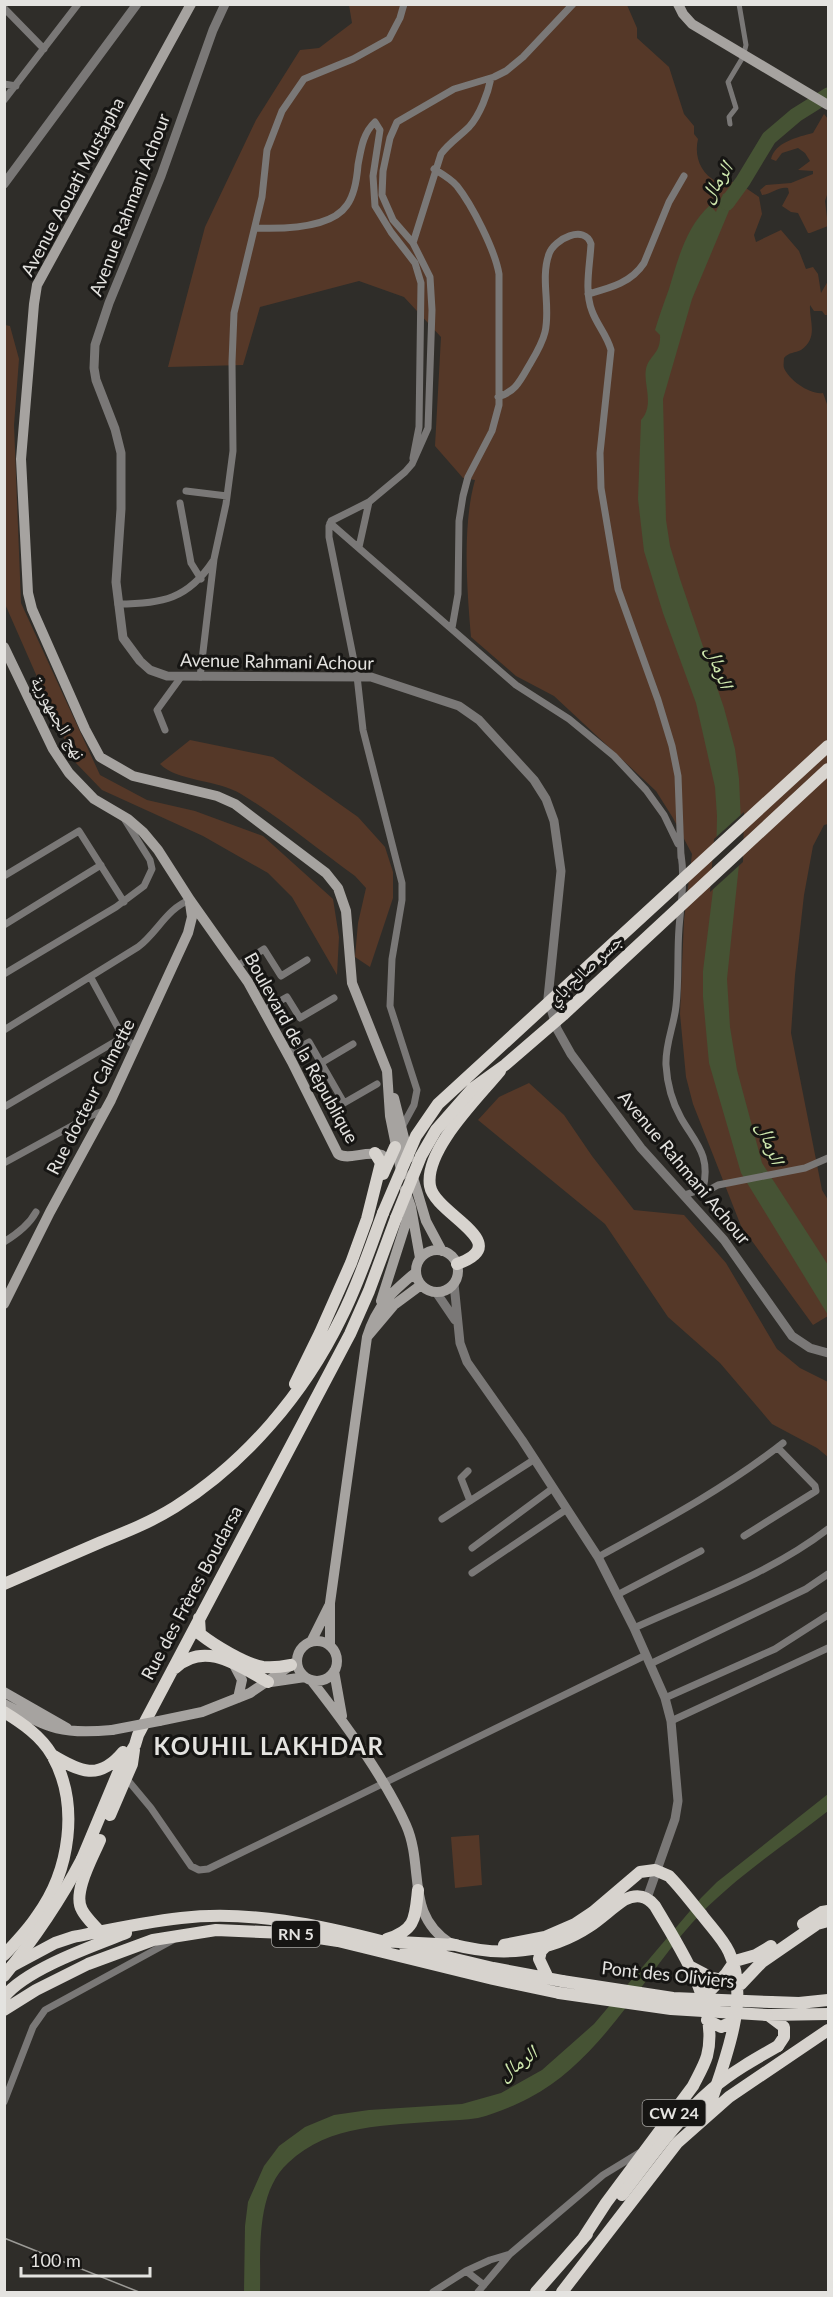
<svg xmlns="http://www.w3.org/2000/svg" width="833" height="2297" font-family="Lato,'Noto Naskh Arabic',sans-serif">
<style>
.green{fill:#553828}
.water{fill:#465334}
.pier{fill:#2f2d29}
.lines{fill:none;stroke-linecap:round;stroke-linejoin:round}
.river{stroke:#465334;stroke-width:15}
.pedestrian{stroke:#7a7877;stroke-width:5}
.minor{stroke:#7a7877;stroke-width:7}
.tertiary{stroke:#7a7877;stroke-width:9}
.secondary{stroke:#a6a3a0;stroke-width:10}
.trunk{stroke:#d7d3ce;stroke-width:12}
.tram{stroke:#9b9a96;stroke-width:1.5}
.secondary-bridge{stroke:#a6a3a0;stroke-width:10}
.trunk-bridge{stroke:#d7d3ce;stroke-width:12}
.labels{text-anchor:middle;stroke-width:6;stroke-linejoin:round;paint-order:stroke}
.shield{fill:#161513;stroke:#a6a5a2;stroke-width:1.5}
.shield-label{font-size:16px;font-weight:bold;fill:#e4e3e0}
.street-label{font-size:18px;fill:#e4e3e0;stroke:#161513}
.water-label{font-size:20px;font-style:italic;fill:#d0eaaf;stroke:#161513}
.district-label{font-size:24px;font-weight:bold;letter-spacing:1.5px;fill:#e4e3e0;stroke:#161513}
</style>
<rect width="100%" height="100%" fill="#2f2d29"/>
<!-- green -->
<path class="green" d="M 349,5 L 627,5 L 637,28 L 637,38 L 669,67 L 684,114 L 694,126 L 694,134 L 698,139 C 694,156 700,173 717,182 L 737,182 L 759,197 L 762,214 L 754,235 L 756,242 L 781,230 L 799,251 L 806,269 L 813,267 L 818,274 L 821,293 L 828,281 L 828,315 L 825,315 L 822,311 L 814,311 L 810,305 C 809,320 819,338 801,350 C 795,353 789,352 784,358 C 784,361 783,365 784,368 C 789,380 810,395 823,393 L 828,407 L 828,824 L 824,825 L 813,846 L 804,895 L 795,975 L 791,1033 L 822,1190 L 828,1200 L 828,1316 L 813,1325 L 741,1226 L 693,1104 L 686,1077 L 680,1014 L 684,920 L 692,854 L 673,818 L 656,791 L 554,696 L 516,676 L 471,637 C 467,589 462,526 475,480 L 463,478 L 435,446 L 441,337 L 404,297 L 359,281 L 260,307 L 243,365 L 168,367 L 205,227 L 256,120 L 300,50 L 319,48 L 352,23 Z
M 824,114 L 828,119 L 828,192 L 825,201 L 828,226 L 810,233 L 808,233 L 798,213 L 791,212 L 782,206 L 789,193 L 788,188 C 779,186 772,194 762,195 L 760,190 L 766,185 L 791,183 L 813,174 L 813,171 L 798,170 L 810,161 L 805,153 L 798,148 L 782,153 L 776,161 L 771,159 C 775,142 798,137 813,133 Z
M 5,325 L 10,326 L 19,359 L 14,425 L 21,603 L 100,775 L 147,800 L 195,811 L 263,836 L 333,899 L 339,937 L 337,975 L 292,897 L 268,873 L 203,836 L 102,790 L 74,761 L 5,604 Z
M 190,740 L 273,757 L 358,817 L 385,847 L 393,872 L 393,898 L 370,967 L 355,957 L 358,923 L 366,888 L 355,876 C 317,849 281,818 241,794 C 219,780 176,781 160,764 Z
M 529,1083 L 564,1115 L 592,1156 L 634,1210 L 684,1215 L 726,1263 L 777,1349 L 800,1368 L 828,1382 L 828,1457 L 817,1448 L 772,1424 L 720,1363 L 668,1317 L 605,1224 L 478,1120 L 499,1097 Z
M 479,1835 L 482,1885 L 455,1888 L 451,1837 Z"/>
<!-- water -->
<path class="water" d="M 735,186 L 740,190 L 736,194 L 692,299 L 663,399 L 666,520 L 670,546 L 680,579 L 724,708 L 735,749 L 739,779 L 741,822 L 740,855 L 727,979 L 730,1027 L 737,1070 L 762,1163 L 828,1265 L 828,1315 L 741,1173 L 709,1063 L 703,997 L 703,971 L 716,866 L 717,816 L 715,787 L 696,703 L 663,613 L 644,551 L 638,499 L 641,420 C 655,404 643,385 646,369 C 649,355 661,354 660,335 L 655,330 C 659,316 664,303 669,289 C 678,259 686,227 710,205 L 716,212 L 723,194 L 729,192 Z
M 828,1794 L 828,1811 C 782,1847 731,1880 692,1923 C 640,1981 600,2061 529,2098 C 514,2106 494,2114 478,2118 C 466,2120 453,2120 442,2121 C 387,2126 330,2123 288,2163 C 255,2193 261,2252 260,2292 L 244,2292 L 245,2226 L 248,2202 L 264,2166 L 279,2146 L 305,2127 L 334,2115 L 369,2110 L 462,2104 L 501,2093 L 542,2070 L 594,2024 L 701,1898 L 717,1882 Z"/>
<!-- pier -->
<path class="pier" d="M 744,812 L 743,862 L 710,892 L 714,839 Z"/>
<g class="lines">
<!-- river -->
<path class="river" d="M 727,203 L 743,181 L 769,138 L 796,115 L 828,95"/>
<!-- pedestrian -->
<path class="pedestrian" d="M 730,124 L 729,117 L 736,108 L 728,82 L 743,57 L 746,45 L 739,4"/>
<!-- minor -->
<path class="minor" d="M 4,8 L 44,49
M 4,84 L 16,86
M 4,100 L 78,4
M 434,169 C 442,174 451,179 457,186 C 472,205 495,250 499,274 L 499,405 L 492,431 L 468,477 L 463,496 L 459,521 L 458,594 L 452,628
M 255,228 C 281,229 331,229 347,205 C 355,194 357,178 358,165 C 361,149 363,133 375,122 L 380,130 L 373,176 L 375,206 L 391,232 L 415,263 L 421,283 L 419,427 L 413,458
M 413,243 L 441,154 C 449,143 460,136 469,127 C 480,115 488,93 491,78
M 588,294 C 610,288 631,283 644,263 L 669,202 L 684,176
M 498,397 C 514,392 519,383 527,369 C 534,357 542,345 545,332 C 551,307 540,279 549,254 C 554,239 585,224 591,244 C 590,265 584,291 592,311 C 597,325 607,335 611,350 L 600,453 L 601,488 L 618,589 L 658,700 L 672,746 L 678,776 L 681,857
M 186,491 L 227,496
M 369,502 L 331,521 L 329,526 L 329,537 L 357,676 L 363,730 L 402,883 L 402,900 L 392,959 L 390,1006 L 417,1090 L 414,1105 L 402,1127
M 180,503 L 191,563 L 201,579
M 330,523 L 516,685 L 569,719 L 614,756 L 646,790 L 664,815 L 678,844
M 359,547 L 369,502 L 405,472 L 412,464 L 428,428 L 432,310 L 430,277 L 413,243 L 393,220 L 382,195 L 383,171 L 390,138 L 397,122 L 454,89 L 494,77 L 506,71 L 523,57 L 573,4
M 118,604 C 162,604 188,599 213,561
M 200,677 L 214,559 L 226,504 L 233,451 L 232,362 L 234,313 L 262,197 L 267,150 L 282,111 L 304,79 L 353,59 L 389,39 L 400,18 L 404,4
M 165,730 L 157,710 L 181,677
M 681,854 C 685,879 681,903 679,928 C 677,954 679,980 676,1006 C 674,1026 665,1044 666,1065 C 667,1082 672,1102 681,1118 C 696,1144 711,1155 703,1189
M 4,876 L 79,831 L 124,902
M 4,925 L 101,865
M 237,966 L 264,949 L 281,976 L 307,960
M 4,974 L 116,907 L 144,886 L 152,869 L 150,860 L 125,820
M 91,978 L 123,1037 L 136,1047
M 264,1010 L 287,997 L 300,1018 L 334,998
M 4,1030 L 138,947 C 157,933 167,908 190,900
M 287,1054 L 309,1042 L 344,1103 L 377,1084
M 321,1063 L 353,1044
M 4,1107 L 123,1037
M 4,1163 L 90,1116 L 106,1110
M 684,1195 L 703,1189 L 707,1191 L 718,1185 L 805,1168 L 828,1158
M 4,1242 C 17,1234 29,1225 36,1212
M 468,1471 L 461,1478 L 470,1501
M 442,1519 L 535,1459
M 744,1536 L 816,1491 L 815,1486 L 778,1448
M 472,1548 L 553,1488
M 598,1557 C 662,1522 726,1488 783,1443
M 472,1573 L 567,1509
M 617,1595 L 701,1551
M 634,1628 C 700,1598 771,1573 828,1529
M 650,1664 L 806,1589 L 828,1574
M 665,1698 L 775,1649 L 828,1615
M 671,1721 L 828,1648
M 126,1778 L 151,1808 L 191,1866 L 199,1870 L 208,1869 L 646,1655
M 4,2102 L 33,2027 L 45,2010 L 173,1940
M 466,2271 L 484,2285
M 433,2292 L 466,2271 L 490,2260 L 510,2254 L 603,2175 L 639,2153
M 478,2292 L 510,2254"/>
<!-- tertiary -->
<path class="tertiary" d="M 225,4 L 213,30 L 161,176 L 109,303 L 95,345 L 94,368 L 96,380 L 115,429 L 121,453 L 121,509 L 116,582 L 123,638 L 140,661 L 150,670 L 167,676 L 371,677 L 459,706 L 479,720 L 534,780 L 546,799 L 554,821 L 561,871 L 548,998 L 557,1029 L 571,1054 L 641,1148 L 724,1240 L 792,1336 L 810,1348 L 828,1353
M 4,184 L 137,4
M 454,1284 L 460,1343 L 467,1362 L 522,1440 L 598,1557 L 634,1628 L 665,1698 L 671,1721 L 678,1801 L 675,1819 L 647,1898
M 436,1292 L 455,1320"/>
<!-- secondary -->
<path class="secondary" d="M 191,4 L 37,285 L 34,304 L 21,459 L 28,593 L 32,609 L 85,729 L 100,757 L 133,776 L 217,796 L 235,804 L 326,873 L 338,888 L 346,911 L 352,983 L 387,1071 L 390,1116 L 402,1175
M 4,647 L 53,749 L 69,773 L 94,799 L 128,819 L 143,832 L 158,850 L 190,900 L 248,982 L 292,1062 L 338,1154 C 349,1161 365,1150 382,1155
M 394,1098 L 409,1158
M 412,1174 L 426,1221 L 442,1251
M 405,1190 L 411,1207 L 420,1258
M416 1271a21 21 0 1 1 42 0a21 21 0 1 1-42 0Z
M 416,1272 C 391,1293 377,1305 367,1337 L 394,1305 L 421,1285
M 381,1301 L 410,1210
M 4,1304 L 50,1212 L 111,1100 L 188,933 L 192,917 L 190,903
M297 1661a20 20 0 1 1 40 0a20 20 0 1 1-40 0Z
M 311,1642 L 329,1606
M 330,1646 L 330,1603 L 367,1337
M 233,1663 L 242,1680 L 238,1698
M 334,1671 L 342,1716
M 311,1680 C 344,1722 384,1776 406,1825 C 425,1868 404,1914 451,1944
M 271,1682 L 305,1677
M 4,1692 L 67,1728
M 4,1704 C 49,1728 59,1735 112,1730
M 159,1721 L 202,1712 L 250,1693 L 297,1661"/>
<!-- trunk -->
<path class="trunk" d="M 383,1174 L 395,1147
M 457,1264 C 517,1243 435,1215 430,1186 C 424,1150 478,1098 500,1071
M 295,1384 L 320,1333 L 351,1263 L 367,1219 L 381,1163 L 375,1153
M 4,1584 C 37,1570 69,1556 101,1542 C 126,1532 151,1522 175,1507 C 246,1462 304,1394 341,1318 C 358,1285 370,1248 383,1213
M 199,1618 L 200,1634 C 214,1645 245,1664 263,1667 C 272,1668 281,1667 291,1665
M 175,1668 C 205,1640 239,1666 268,1682
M 4,1712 C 22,1723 41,1736 52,1755 C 80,1804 70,1871 37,1916 C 28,1930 16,1942 4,1955
M 52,1755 C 80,1772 99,1781 123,1752
M 110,1815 L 132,1764 L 134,1750
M 100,1840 C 93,1857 72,1893 82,1910 C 86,1918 94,1925 100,1932
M 82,1859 L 118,1773 L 135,1745 L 138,1735 L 350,1334 L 369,1291 L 396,1218
M 803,1924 L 822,1912 L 828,1911
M 387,1939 C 416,1930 415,1918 418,1890
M 380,1941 L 456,1945
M 451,1944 C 499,1957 548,1954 590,1926 C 602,1918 612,1908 624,1900 C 636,1894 646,1895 655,1906 C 679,1947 720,2006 707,2056 C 704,2066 698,2076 693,2086 L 606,2203 L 582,2240
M 504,1945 L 545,1937 L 575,1924 L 593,1912 L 640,1872 L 655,1870 L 669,1876 C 681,1888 691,1902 702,1915 C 711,1927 723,1939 729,1952 C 752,2001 722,2066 707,2114
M 546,1946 L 541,1951 L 539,1959 L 548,1978
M 405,1947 L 493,1968 L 562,1981
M 12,1966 L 55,1943 L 73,1937 C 108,1930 145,1922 181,1918 C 249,1910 320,1925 385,1942
M 691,1967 L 712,1978 L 741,1984 L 762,1962 L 817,1924 L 828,1921
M 4,1997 C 26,1969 93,1946 126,1933
M 703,1998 L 726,1974 L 735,1961 L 756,1955 L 771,1946
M 771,2002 L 799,2003 L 828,2000
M 4,2010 L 36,1990 L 88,1964 L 153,1940 L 216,1930 L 286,1933 L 338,1941 L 493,1979 L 559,1993
M 767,2015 L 828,2014
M 768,2015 L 784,2027 L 784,2037 L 778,2046
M 707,2020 L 721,2027 L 734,2021
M 536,2292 L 587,2234
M 562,2292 L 677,2143 L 729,2097 L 828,2030"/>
<!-- tram -->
<path class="tram" d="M 4,2238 L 139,2292"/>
<!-- secondary-bridge -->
<path class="secondary-bridge" d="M 678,4 L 683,14 L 692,24 L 828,105
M 112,1730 L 159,1721"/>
<!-- trunk-bridge -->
<path class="trunk-bridge" d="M 383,1213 L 416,1136 L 438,1104 L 828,746
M 396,1218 L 421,1156 L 436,1130 L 458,1105 L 473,1088 L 505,1065 L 563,1015 L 828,769
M 4,1976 C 34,1939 60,1901 82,1859
M 562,1981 L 673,1998 L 771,2002
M 559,1993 L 671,2009 L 767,2015
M 622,2195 C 650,2159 677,2119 712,2089 C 732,2072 755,2059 778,2046"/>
</g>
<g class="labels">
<!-- shield labels -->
<g class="shield">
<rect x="272" y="1921" width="48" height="26" rx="4.5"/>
<rect x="642.5" y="2100" width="63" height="26" rx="4.5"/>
</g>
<g class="shield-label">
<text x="296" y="1940">RN 5</text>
<text x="674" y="2119">CW 24</text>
</g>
<!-- street labels -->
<g class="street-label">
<text transform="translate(73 187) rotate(-62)" y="6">Avenue Aouati Mustapha</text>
<text transform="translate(130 205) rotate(-69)" y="6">Avenue Rahmani Achour</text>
<text transform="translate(277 662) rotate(1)" y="6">Avenue Rahmani Achour</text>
<text transform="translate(58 718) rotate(61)" y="6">نهج الجمهورية</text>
<text transform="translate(585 970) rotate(-43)" y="6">جسر صالح باي</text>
<text transform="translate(301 1048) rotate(61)" y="6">Boulevard de la République</text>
<text transform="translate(91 1097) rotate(-63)" y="6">Rue docteur Calmette</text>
<text transform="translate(684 1168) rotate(50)" y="6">Avenue Rahmani Achour</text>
<text transform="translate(192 1593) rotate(-62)" y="6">Rue des Frères Boudarsa</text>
<text transform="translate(668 1975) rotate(6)" y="6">Pont des Oliviers</text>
</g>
<!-- water labels -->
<g class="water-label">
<text transform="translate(716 182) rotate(-57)" y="7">الرمال</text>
<text transform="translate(720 667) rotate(70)" y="7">الرمال</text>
<text transform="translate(771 1143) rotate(69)" y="7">الرمال</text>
<text transform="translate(517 2063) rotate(-36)" y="7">الرمال</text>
</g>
<!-- district labels -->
<g class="district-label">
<text x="269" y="1755">KOUHIL LAKHDAR</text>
</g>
</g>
<!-- border -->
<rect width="833" height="2297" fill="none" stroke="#e4e3e0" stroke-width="12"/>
<!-- scale -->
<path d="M21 2267v9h129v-9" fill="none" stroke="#e4e3e0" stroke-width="3"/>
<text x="30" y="2267" font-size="18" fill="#e4e3e0" stroke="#161513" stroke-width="4.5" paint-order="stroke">100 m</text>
</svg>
